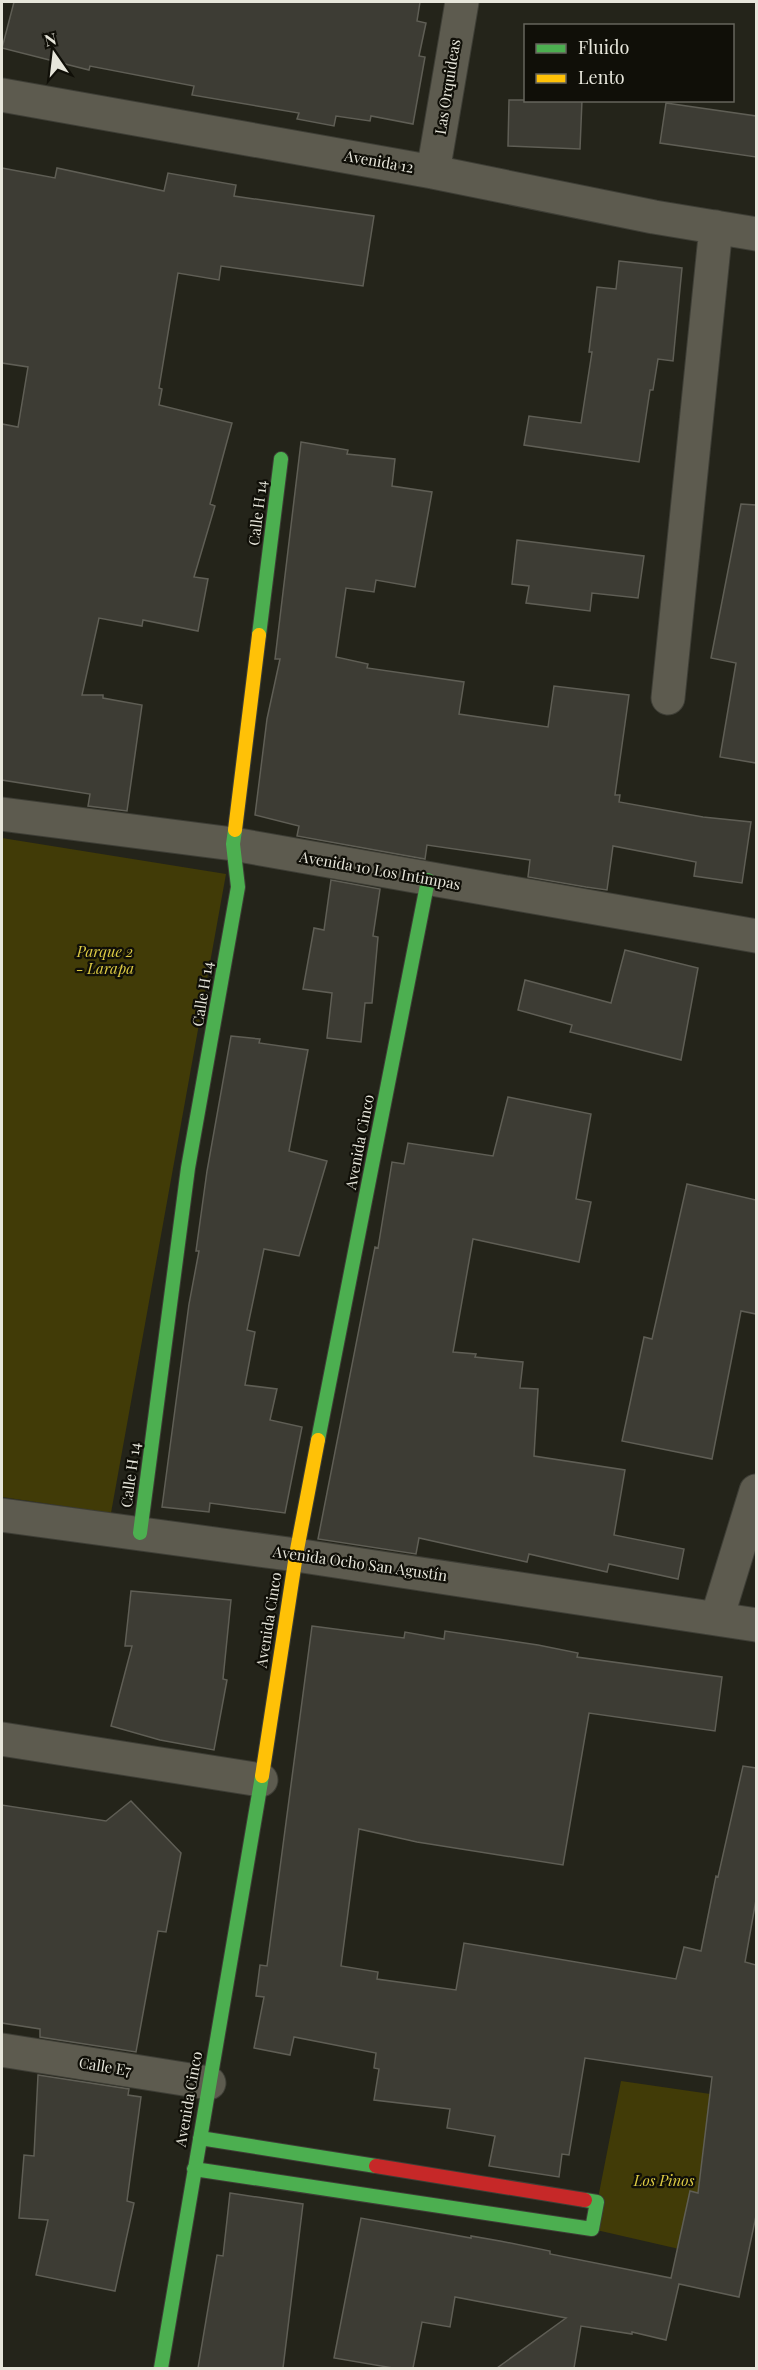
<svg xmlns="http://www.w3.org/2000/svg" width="758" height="2370" font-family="'Playfair Display',serif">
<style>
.green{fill:#413b07}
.building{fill:#3d3c34;stroke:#5f5e55;stroke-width:1.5}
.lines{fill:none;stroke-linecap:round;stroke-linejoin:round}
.street-casing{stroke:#3e3e36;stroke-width:35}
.fast-casing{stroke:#3e3e36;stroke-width:16}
.slow-casing{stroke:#3e3e36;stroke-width:16}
.jam-casing{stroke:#3e3e36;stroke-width:16}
.street{stroke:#5d5b4f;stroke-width:33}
.fast{stroke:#4caf50;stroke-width:14}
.slow{stroke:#ffc107;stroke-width:14}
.jam{stroke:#c62828;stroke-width:14}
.labels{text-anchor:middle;stroke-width:4.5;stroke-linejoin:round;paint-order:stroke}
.street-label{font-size:15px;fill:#e7e6db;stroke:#100f08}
.park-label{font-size:15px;font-style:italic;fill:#decc44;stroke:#100f08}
</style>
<rect width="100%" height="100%" fill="#24241a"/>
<!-- green -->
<path class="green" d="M 2,838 L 226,874 L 111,1513 L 2,1497 Z
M 621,2081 L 738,2098 L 714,2257 L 592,2229 Z"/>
<!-- building -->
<path class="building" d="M 14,2 L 420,2 L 417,21 L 426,23 L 419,56 L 425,57 L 413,124 L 371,116 L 370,121 L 336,116 L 334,126 L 297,119 L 299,113 L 192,95 L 194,86 L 90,66 L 89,70 L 2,48 Z
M 509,100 L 582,100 L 580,149 L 508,146 Z
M 666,103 L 756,116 L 756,157 L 660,143 Z
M 2,168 L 55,178 L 57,168 L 164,191 L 168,173 L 236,185 L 234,196 L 374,216 L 363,286 L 221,266 L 219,280 L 178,273 L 159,388 L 162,389 L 159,405 L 232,423 L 210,504 L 215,506 L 194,577 L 208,579 L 198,631 L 143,620 L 142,626 L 99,618 L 82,695 L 103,695 L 103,698 L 142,705 L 127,811 L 88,806 L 90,794 L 2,780 L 2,424 L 18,427 L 28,367 L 2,363 Z
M 619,261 L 682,268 L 673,361 L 658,359 L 653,390 L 650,390 L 639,462 L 524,445 L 529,416 L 581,423 L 592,352 L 589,352 L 597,287 L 616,289 Z
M 301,442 L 348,450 L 347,454 L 395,459 L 392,486 L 432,492 L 415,587 L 376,580 L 374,592 L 346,588 L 336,657 L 368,664 L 367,668 L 464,682 L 459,714 L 548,727 L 554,686 L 629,695 L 615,795 L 620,795 L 619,802 L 703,817 L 751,822 L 742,883 L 694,876 L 696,862 L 613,846 L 607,890 L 586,887 L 528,877 L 530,860 L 427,845 L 425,859 L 297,836 L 299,826 L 255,815 L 267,719 L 280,659 L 275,659 Z
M 741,504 L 756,505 L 756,763 L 720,757 L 736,663 L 711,658 Z
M 517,540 L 644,556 L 638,598 L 592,593 L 590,611 L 526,603 L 529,586 L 512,584 Z
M 331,880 L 380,889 L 373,936 L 378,937 L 372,1003 L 365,1003 L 361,1042 L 327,1038 L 332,993 L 303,989 L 314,928 L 324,930 Z
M 625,950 L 698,968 L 681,1060 L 570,1032 L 572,1025 L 518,1010 L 525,980 L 611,1003 Z
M 231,1036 L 260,1039 L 259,1043 L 308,1050 L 289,1151 L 327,1161 L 299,1256 L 264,1249 L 247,1330 L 255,1332 L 245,1385 L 277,1389 L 270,1420 L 302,1427 L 285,1513 L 210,1503 L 209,1512 L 162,1507 L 189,1304 L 199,1251 L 196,1251 L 207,1171 Z
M 508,1097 L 591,1114 L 576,1199 L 591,1202 L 579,1262 L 473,1239 L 453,1352 L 476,1354 L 475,1357 L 523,1362 L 520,1388 L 538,1389 L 534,1456 L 625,1470 L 614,1535 L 684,1549 L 678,1579 L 609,1564 L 607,1572 L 529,1554 L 527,1562 L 419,1538 L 416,1554 L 318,1539 L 375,1247 L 378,1248 L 392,1162 L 404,1164 L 408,1143 L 493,1156 Z
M 687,1184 L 756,1200 L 756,1314 L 741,1311 L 712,1459 L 622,1441 L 644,1337 L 652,1339 Z
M 131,1591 L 231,1600 L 223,1679 L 227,1680 L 214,1750 L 160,1740 L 111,1726 L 132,1646 L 125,1646 Z
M 312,1626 L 404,1638 L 405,1632 L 444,1639 L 445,1631 L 538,1645 L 578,1653 L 577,1657 L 722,1677 L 715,1731 L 589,1713 L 563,1865 L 417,1842 L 359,1829 L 341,1966 L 378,1972 L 377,1979 L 456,1990 L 464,1943 L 676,1979 L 684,1947 L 701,1951 L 716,1876 L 718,1877 L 743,1766 L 756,1768 L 756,1900 L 745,1962 L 756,1965 L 756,2216 L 739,2297 L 679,2284 L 666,2340 L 632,2332 L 632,2334 L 581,2326 L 574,2368 L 497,2368 L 566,2318 L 455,2297 L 450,2327 L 422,2322 L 413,2368 L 393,2368 L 334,2358 L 361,2218 L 471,2238 L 471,2236 L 500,2241 L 550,2251 L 550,2254 L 671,2278 L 690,2191 L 698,2193 L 712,2077 L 585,2058 L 569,2155 L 562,2154 L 559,2177 L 489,2166 L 495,2136 L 447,2128 L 450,2109 L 374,2100 L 379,2069 L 374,2068 L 376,2053 L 294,2037 L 290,2055 L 254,2048 L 264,1997 L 256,1996 L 260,1965 L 267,1966 Z
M 131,1801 L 181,1853 L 166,1932 L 158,1931 L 136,2052 L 40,2037 L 40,2029 L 2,2023 L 2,1805 L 106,1821 Z
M 38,2075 L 129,2089 L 128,2095 L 141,2097 L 127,2201 L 134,2203 L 115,2291 L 36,2275 L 48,2220 L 19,2218 L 24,2155 L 34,2156 Z
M 230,2193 L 303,2204 L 283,2368 L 198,2368 L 217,2255 L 223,2256 Z"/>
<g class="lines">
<defs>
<path id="street" d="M 2,95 L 433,172 L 654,217 L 756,234
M 433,172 L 462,2
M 668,698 L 716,227
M 2,814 L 233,844 L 756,936
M 2,1515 L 296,1555 L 756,1625
M 717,1618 L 756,1491
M 2,1739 L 261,1780
M 2,2050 L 209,2083"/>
<path id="fast" d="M 259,635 L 281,459
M 318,1440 L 428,880
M 140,1533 L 188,1168 L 238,887 L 233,844 L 235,830
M 200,2138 L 376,2166
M 194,2169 L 592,2229 L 597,2202 L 585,2200
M 161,2368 L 262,1776"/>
<path id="slow" d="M 235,830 L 259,635
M 262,1776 L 296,1555 L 318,1440"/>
<path id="jam" d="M 376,2166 L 585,2200"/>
</defs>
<!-- street casing -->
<use href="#street" class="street-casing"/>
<!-- fast casing -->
<use href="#fast" class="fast-casing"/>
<!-- slow casing -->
<use href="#slow" class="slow-casing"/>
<!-- jam casing -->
<use href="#jam" class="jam-casing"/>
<!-- street -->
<use href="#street" class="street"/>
<!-- fast -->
<use href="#fast" class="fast"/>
<!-- slow -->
<use href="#slow" class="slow"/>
<!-- jam -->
<use href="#jam" class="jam"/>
</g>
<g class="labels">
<!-- street labels -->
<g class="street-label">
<text transform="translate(448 87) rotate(-81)" y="5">Las Orquideas</text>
<text transform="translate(379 162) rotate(10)" y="5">Avenida 12</text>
<text transform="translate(258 513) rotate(-83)" y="5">Calle H 14</text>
<text transform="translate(380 871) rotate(10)" y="5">Avenida 10 Los Intimpas</text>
<text transform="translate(203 994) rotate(-81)" y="5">Calle H 14</text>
<text transform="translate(360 1142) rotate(-79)" y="5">Avenida Cinco</text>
<text transform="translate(131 1475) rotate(-82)" y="5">Calle H 14</text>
<text transform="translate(360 1564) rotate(8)" y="5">Avenida Ocho San Agustín</text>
<text transform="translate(269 1620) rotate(-81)" y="5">Avenida Cinco</text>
<text transform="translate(105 2067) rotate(9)" y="5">Calle E7</text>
<text transform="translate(189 2099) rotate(-80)" y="5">Avenida Cinco</text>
</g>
<!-- park labels -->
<g class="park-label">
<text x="105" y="957">Parque 2<tspan x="105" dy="17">- Larapa</tspan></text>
<text x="664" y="2186">Los Pinos</text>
</g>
</g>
<!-- border -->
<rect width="758" height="2370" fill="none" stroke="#e7e6db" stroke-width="6"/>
<!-- legend -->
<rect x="524" y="24" width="210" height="78" fill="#100f08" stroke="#66655c" stroke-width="1.5"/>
<rect x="536" y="44" width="30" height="9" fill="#4caf50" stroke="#66655c" stroke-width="1.5"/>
<text x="578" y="54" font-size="18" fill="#e7e6db">Fluido</text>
<rect x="536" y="74" width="30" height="9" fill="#ffc107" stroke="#66655c" stroke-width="1.5"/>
<text x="578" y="84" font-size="18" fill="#e7e6db">Lento</text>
<!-- north arrow -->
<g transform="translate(54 54) rotate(346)" stroke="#100f08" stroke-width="4.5" paint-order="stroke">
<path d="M0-4.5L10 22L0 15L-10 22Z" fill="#e7e6db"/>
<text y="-9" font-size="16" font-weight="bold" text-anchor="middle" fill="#e7e6db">N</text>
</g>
</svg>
